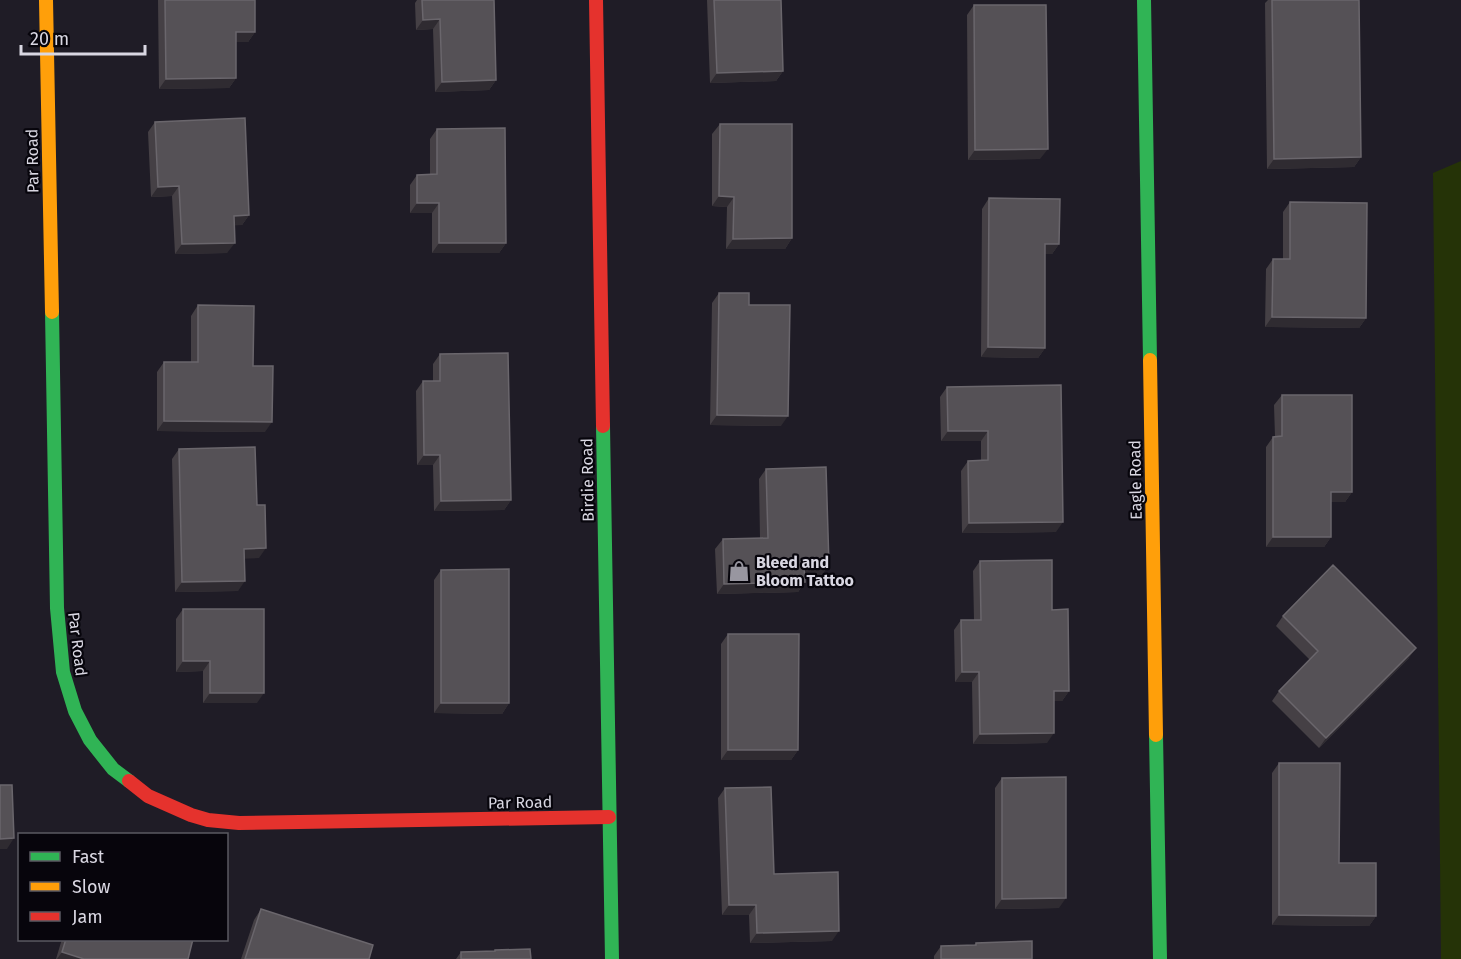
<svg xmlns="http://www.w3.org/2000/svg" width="1461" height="959" font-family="'Fira Sans',sans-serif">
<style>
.green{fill:#253307}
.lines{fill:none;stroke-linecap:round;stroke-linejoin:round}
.fast{stroke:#30b455;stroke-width:14}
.slow{stroke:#ff9f0a;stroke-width:14}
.jam{stroke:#e5322d;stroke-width:14}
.wall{fill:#454045}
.shaded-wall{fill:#2f2b31}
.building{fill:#555156;stroke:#6a666c;stroke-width:1.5}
.labels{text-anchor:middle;stroke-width:4.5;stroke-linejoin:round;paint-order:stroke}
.street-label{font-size:16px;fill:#d9d7e2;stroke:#07050c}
.poi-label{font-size:16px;font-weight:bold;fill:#d9d7e2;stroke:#07050c;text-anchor:start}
</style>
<rect width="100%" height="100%" fill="#1f1c26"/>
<!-- green -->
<path class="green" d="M 1461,161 L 1461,959 L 1441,959 L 1433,173 Z"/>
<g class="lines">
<!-- fast -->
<path class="fast" d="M 1144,0 L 1150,360
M 52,312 L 57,608 L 63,672 L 75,711 L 90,740 L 113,769 L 129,781
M 603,426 L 612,959
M 1156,735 L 1160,959"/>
<!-- slow -->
<path class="slow" d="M 46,0 L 52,312
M 1150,360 L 1156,735"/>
<!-- jam -->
<path class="jam" d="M 596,0 L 603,426
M 129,781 L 148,796 L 191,815 L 208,820 L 239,823 L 609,817"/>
</g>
<!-- wall -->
<path class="wall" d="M 158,0 L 255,0 L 255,32 L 248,42 L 236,42 L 236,78 L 229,88 L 159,89 Z
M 417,0 L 494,0 L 496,80 L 489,90 L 435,92 L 433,29 L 416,30 L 415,3 Z
M 707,0 L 781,0 L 783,71 L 776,81 L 710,83 Z
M 1268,0 L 1359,0 L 1361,157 L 1354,167 L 1267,169 L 1265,3 Z
M 974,5 L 1040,159 L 968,160 L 967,15 Z
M 155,122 L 249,215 L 242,225 L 234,225 L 227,253 L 175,254 L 172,196 L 151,197 L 148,132 Z
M 720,124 L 792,238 L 785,249 L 726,249 L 727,207 L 712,206 L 712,134 Z
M 437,129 L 506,243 L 499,253 L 432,253 L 432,213 L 410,213 L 410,185 L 417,175 L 430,174 L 430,139 Z
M 989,198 L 1059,244 L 1052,254 L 1045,254 L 1045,348 L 1038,358 L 981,357 L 982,209 Z
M 1290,202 L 1366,318 L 1359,328 L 1265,327 L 1266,269 L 1273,259 L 1283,259 L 1283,212 Z
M 719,293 L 749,305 L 781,426 L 710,425 L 712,303 Z
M 198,305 L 253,366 L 265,432 L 157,431 L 157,372 L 164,362 L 191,362 L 191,316 Z
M 440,354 L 511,500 L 504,510 L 434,511 L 433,465 L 417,465 L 416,391 L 423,381 L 433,381 L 433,364 Z
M 1061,385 L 1056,532 L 962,533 L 961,471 L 968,461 L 981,460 L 981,441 L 941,441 L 940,397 L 947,387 Z
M 1282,395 L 1352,492 L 1345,502 L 1331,502 L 1331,537 L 1324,547 L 1266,547 L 1266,447 L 1273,437 L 1275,437 L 1274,405 Z
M 179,449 L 259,558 L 244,558 L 238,591 L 175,592 L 172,459 Z
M 766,469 L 822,575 L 805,576 L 805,582 L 798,592 L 717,594 L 715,549 L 723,539 L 760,538 L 759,479 Z
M 980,561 L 1069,691 L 1062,701 L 1054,701 L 1047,743 L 973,744 L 972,682 L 955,682 L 954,630 L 961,620 L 974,620 L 973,571 Z
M 441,570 L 509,703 L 502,714 L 434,713 L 434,580 Z
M 183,609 L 257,703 L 203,703 L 203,671 L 176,672 L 176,619 Z
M 1283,616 L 1409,658 L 1319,748 L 1272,701 L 1279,691 L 1310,660 L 1276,626 Z
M 728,634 L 798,750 L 791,760 L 721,760 L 721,644 Z
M 1279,763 L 1339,863 L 1376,916 L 1369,926 L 1272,925 L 1272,773 Z
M 1002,778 L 1059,908 L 995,909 L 995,788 Z
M 725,788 L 774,874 L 832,941 L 750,943 L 749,915 L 722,915 L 718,798 Z
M 261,909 L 369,959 L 241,959 L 254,920 Z
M 62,939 L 193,939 L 188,959 L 56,959 Z
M 976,943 L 1032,959 L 934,959 L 934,956 L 941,946 L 974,945 Z
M 495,950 L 531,959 L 456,959 L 461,952 L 494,951 Z"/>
<!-- shaded-wall -->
<path class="shaded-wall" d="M 440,19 L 433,29 L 416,30 L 423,20 Z
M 236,32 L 255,32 L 248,42 L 229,42 Z
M 783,71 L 776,81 L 710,83 L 717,73 Z
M 236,78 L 229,88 L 159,89 L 166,79 Z
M 496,80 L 489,90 L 435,92 L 442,82 Z
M 1048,149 L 1040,159 L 968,160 L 975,150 Z
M 1361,157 L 1354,167 L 1267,169 L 1274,159 Z
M 179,186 L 172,196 L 151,197 L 158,187 Z
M 719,196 L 734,197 L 727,207 L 712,206 Z
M 417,203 L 439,203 L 432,213 L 410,213 Z
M 249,215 L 242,225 L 226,226 L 234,216 Z
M 792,238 L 785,249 L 726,249 L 733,239 Z
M 235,243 L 227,253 L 175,254 L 182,244 Z
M 439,243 L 506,243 L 499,253 L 432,253 Z
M 1045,244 L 1059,244 L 1052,254 L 1038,254 Z
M 1272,317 L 1366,318 L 1359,328 L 1265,327 Z
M 988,347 L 1045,348 L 1038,358 L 981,357 Z
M 717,415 L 788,416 L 781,426 L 710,425 Z
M 164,421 L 272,422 L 265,432 L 157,431 Z
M 948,431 L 988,431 L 981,441 L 941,441 Z
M 424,455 L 440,455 L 433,465 L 417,465 Z
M 1331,492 L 1352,492 L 1345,502 L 1323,502 Z
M 511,500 L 504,510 L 434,511 L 441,501 Z
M 1063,522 L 1056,532 L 962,533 L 969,523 Z
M 1273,537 L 1331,537 L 1324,547 L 1266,547 Z
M 266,548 L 259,558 L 237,559 L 244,549 Z
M 829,565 L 822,575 L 797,576 L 804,566 Z
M 245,581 L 238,591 L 175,592 L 182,582 Z
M 805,582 L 798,592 L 717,594 L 724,584 Z
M 1416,648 L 1409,658 L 1319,748 L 1326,738 Z
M 183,661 L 210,661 L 203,671 L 176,672 Z
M 962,672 L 979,672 L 972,682 L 955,682 Z
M 1054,691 L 1069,691 L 1062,701 L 1047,701 Z
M 210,693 L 264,693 L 257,703 L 203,703 Z
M 441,703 L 509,703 L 502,714 L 434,713 Z
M 1054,733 L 1047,743 L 973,744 L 980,734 Z
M 728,750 L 798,750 L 791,760 L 721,760 Z
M 14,838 L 7,849 L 0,849 L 0,839 Z
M 1066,898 L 1059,908 L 995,909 L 1002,899 Z
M 729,905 L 756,905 L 749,915 L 722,915 Z
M 1279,915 L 1376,916 L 1369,926 L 1272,925 Z
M 839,931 L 832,941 L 750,943 L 757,933 Z
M 62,952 L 84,959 L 57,959 Z"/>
<!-- building -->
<path class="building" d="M 165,0 L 255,0 L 255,32 L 236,32 L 236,78 L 166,79 Z
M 422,0 L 494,0 L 496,80 L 442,82 L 440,19 L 423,20 Z
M 714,0 L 781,0 L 783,71 L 717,73 Z
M 1272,0 L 1359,0 L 1361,157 L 1274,159 Z
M 974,5 L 1046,5 L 1048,149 L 975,150 Z
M 245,118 L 249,215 L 234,216 L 235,243 L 182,244 L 179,186 L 158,187 L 155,122 Z
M 720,124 L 792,124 L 792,238 L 733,239 L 734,197 L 719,196 Z
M 505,128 L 506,243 L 439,243 L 439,203 L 417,203 L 417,175 L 437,174 L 437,129 Z
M 989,198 L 1060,199 L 1059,244 L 1045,244 L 1045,348 L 988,347 Z
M 1290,202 L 1367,203 L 1366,318 L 1272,317 L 1273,259 L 1290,259 Z
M 719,293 L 749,293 L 749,305 L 790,305 L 788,416 L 717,415 Z
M 198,305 L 254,306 L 253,366 L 273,366 L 272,422 L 164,421 L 164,362 L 198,362 Z
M 508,353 L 511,500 L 441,501 L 440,455 L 424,455 L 423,381 L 440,381 L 440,354 Z
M 1061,385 L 1063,522 L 969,523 L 968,461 L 988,460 L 988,431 L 948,431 L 947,387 Z
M 1282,395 L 1352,395 L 1352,492 L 1331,492 L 1331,537 L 1273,537 L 1273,437 L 1282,436 Z
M 255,447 L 257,505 L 265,505 L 266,548 L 244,549 L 245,581 L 182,582 L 179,449 Z
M 826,467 L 829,565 L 804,566 L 805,582 L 724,584 L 723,539 L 768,538 L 766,469 Z
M 1052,560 L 1052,610 L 1068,609 L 1069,691 L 1054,691 L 1054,733 L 980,734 L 979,672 L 962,672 L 961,620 L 981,620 L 980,561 Z
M 1333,565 L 1416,648 L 1326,738 L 1279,691 L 1318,651 L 1283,616 Z
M 509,569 L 509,703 L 441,703 L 441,570 Z
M 183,609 L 264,609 L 264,693 L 210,693 L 210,661 L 183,661 Z
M 728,634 L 799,634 L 798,750 L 728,750 Z
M 1279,763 L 1340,763 L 1339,863 L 1376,863 L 1376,916 L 1279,915 Z
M 1066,777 L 1066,898 L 1002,899 L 1002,778 Z
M 0,785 L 12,785 L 14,838 L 0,839 Z
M 771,787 L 774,874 L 838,872 L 839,931 L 757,933 L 756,905 L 729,905 L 725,788 Z
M 261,909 L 373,945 L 369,959 L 245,959 Z
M 66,939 L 193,939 L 188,959 L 84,959 L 62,952 Z
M 1032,941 L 1032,959 L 941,959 L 941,946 L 976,945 L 976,943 Z
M 530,949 L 531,959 L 461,959 L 461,952 L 495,951 L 495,950 Z"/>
<!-- icons -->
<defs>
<symbol id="shop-bare" viewBox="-9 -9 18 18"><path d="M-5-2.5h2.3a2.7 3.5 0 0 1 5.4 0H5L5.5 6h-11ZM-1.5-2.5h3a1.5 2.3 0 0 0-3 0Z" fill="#9896a0" stroke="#07050c" stroke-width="2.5" paint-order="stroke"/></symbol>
</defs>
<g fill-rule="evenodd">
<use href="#shop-bare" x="724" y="556" width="30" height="30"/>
</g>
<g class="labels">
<!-- street labels -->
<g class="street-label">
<text transform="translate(32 161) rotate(-91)" y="6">Par Road</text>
<text transform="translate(587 480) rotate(-91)" y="6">Birdie Road</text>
<text transform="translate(1135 480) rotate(-91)" y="6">Eagle Road</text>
<text transform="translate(78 644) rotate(83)" y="6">Par Road</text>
<text transform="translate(520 802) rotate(-1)" y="6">Par Road</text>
</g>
<!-- poi labels -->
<g class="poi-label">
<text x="756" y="568">Bleed and<tspan x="756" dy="18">Bloom Tattoo</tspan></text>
</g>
</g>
<!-- legend -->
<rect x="18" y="833" width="210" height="108" fill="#07050c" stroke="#5b5962" stroke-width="1.5"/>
<rect x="30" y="852" width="30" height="9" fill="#30b455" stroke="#5b5962" stroke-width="1.5"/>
<text x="72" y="863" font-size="18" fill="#d9d7e2">Fast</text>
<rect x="30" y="882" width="30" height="9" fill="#ff9f0a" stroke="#5b5962" stroke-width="1.5"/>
<text x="72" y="893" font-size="18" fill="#d9d7e2">Slow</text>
<rect x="30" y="912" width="30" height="9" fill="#e5322d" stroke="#5b5962" stroke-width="1.5"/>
<text x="72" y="923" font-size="18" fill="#d9d7e2">Jam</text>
<!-- scale -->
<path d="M21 45v9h124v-9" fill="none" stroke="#d9d7e2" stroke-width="3"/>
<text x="30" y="45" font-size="18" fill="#d9d7e2" stroke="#07050c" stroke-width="4.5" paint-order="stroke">20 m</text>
</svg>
